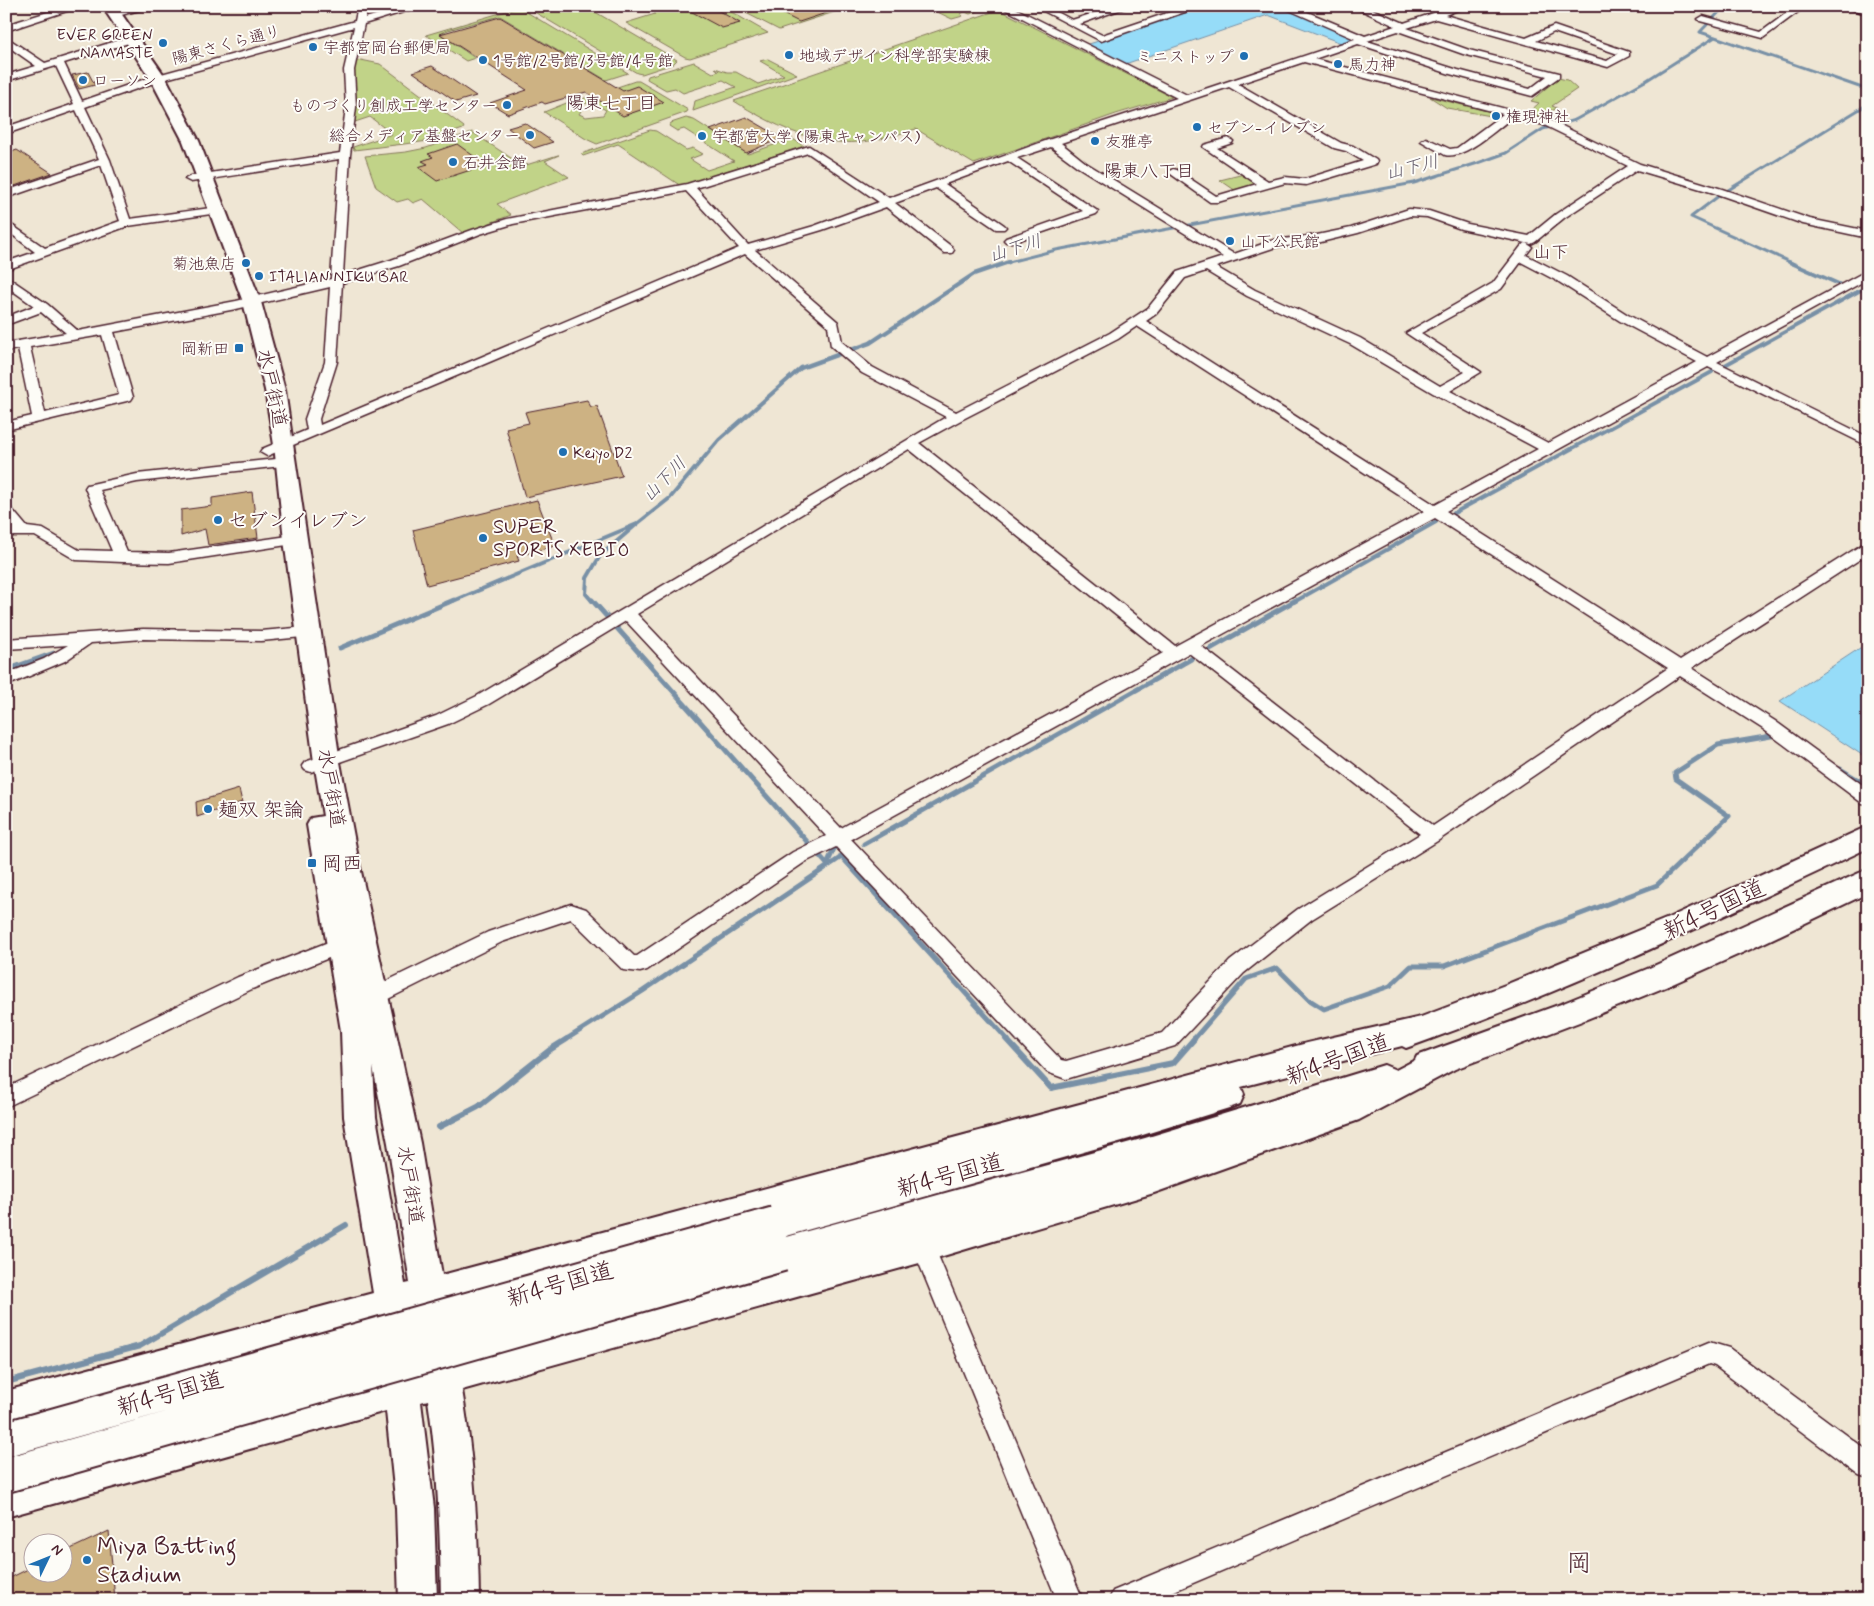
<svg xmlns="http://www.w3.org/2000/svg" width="1874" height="1606" font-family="Mynerve,'Klee One',sans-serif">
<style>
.green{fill:#c1d388;stroke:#86795a}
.water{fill:#96dcf8;stroke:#7890a6}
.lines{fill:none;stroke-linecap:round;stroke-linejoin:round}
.stream-far3{stroke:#7890a6;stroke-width:3}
.stream-far2{stroke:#7890a6;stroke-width:4}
.stream-far1{stroke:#7890a6;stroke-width:5}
.stream{stroke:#7890a6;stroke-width:6}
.building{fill:#cdb283;stroke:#4a1f2b}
.minor-casing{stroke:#4a1f2b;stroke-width:3}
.major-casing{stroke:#4a1f2b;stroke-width:4}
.highway-casing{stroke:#4a1f2b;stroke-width:4}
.minor{fill:#fdfcf7;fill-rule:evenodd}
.major{fill:#fdfcf7;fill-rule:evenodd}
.highway{fill:#fdfcf7;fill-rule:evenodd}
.tram{stroke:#4a1f2b;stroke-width:1}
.highway-bridge-casing{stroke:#4a1f2b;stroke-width:38;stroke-linecap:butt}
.highway-bridge{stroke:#fdfcf7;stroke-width:34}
.poi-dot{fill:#1f6fb2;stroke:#fdfcf7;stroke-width:2}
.labels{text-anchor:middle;stroke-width:4;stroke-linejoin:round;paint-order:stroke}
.far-poi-label{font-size:16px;fill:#4a1f2b;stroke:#fdfcf7;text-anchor:start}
.far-street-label{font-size:16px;fill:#4a1f2b;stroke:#fdfcf7}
.far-neighbourhood-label{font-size:18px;fill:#4a1f2b;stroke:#fdfcf7}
.far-water-label{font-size:18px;font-style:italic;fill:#615868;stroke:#fdfcf7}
.street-label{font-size:20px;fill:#4a1f2b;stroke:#fdfcf7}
.poi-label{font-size:20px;fill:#4a1f2b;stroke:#fdfcf7;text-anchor:start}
.near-street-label{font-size:24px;fill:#4a1f2b;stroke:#fdfcf7}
.near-poi-label{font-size:24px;fill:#4a1f2b;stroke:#fdfcf7;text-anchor:start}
.near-neighbourhood-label{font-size:25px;fill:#4a1f2b;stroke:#fdfcf7}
</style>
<rect width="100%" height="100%" fill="#efe6d4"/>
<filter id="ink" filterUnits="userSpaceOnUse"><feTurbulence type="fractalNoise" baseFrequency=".02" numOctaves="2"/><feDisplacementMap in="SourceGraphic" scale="10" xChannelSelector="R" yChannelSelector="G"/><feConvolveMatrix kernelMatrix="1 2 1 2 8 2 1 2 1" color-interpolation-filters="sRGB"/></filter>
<g filter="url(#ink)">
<!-- green -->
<path class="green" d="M 585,6 L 677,60 L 673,64 L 642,74 L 637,73 L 526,7 Z
M 662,6 L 721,6 L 768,33 L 690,58 L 685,57 L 626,23 L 655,14 L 652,11 L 664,8 Z
M 763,6 L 853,6 L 779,30 L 744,12 Z
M 925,6 L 989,6 L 970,14 L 965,12 L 960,14 L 963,16 L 952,19 Z
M 517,8 L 520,8 L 628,73 L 606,80 L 500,16 L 448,30 L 440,34 L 475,58 L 466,61 L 426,35 Z
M 995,11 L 1004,12 L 1172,97 L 1116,114 L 974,164 L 916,129 C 898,134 879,141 860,142 C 813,146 773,125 734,101 Z
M 768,59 L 797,74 L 693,111 L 695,101 L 736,87 L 723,80 L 683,93 L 675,88 L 666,90 L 647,79 L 648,76 L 694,62 L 713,73 L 719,71 L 715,68 L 727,72 L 736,72 L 758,84 L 784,75 L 760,61 Z
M 361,60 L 380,64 L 464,127 L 463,129 L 429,141 L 354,150 L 353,147 L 392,134 L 370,117 L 352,123 L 354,62 Z
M 1558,78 L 1567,80 L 1577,89 L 1552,106 L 1557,108 L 1541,117 L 1528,113 L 1539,103 L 1531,101 Z
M 635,81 L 639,81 L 688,110 L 687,112 L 597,144 L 586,139 L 544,112 L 569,102 L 583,108 L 579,114 L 586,117 L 603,115 L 606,110 C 597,105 589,106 579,100 Z
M 1430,97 L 1495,113 L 1491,116 L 1447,108 Z
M 686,118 L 694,120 L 748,154 L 785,141 L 782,138 L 788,136 L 804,146 L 681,186 L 618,144 L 583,156 L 581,154 L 650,130 L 656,131 L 686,150 L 693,148 L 703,154 L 690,159 L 707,170 L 734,161 L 684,129 L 677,131 L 669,126 L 671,123 Z
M 472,132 L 523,166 L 558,155 L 559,155 L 545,161 L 569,177 L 497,204 L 511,215 L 463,233 L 423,199 L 413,203 L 408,199 L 397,202 L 376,187 L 365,156 L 406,152 L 426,148 Z
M 1244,174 L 1256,182 L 1255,185 L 1236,191 L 1220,180 Z"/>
<!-- water -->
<path class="water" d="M 1207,6 L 1280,6 L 1352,37 L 1352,40 L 1341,43 L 1268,15 L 1125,64 L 1086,45 Z
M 1866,644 L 1868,645 L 1868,752 L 1862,755 L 1780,701 Z"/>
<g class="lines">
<!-- stream-far3 -->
<path class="stream-far3" d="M 1715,37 L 1868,90
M 1005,263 L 1056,250 L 1414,183 L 1478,163 L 1506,153 L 1543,129 L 1575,120 L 1647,80 L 1715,37 L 1700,32 L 1725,6
M 1792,263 L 1691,217 L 1720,195 L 1868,104"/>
<!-- stream-far2 -->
<path class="stream-far2" d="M 1789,262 L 1841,285
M 1725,365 L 1868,286
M 1454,513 L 1712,372
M 451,602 L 637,524 L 670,498 L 719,440 L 801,368 L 870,343 L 974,274 L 1009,262
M 593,602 L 586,594 L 587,578 L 600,556 L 637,524
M 1294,602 L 1436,522"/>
<!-- stream-far1 -->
<path class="stream-far1" d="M 592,600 L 827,864 L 837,842
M 340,648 L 454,600
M 1210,649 L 1296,600
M 6,670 L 54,653
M 1840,769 L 1868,786
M 864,844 L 1191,659
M 841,856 L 1008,1040
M 565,1040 L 643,991 L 843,856
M 1193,1040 L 1246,979 L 1277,968 L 1308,999 L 1324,1009 L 1390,986 L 1411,966 L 1444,966 L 1657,885 L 1729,816 L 1676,779 L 1675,773 L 1718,745 L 1777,735"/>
<!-- stream -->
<path class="stream" d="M 1006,1039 L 1051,1088 L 1173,1063 L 1194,1039
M 439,1127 L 478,1107 L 551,1049 L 567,1039
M 6,1382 L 140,1346 L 346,1225"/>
</g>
<!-- building -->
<path class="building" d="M 681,6 L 710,6 L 740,23 L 722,28 Z
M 767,6 L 838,6 L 838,9 L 799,22 Z
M 500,17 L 623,91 L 637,86 L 664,102 L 623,116 L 586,92 L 545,104 L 542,102 L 508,114 L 490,103 L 527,90 L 440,34 Z
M 432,66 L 476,96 L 456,102 L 413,72 Z
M 88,72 L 95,85 L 79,89 L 72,75 Z
M 746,117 L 782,138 L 746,153 L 710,130 Z
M 525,123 L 553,142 L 534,148 L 508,128 Z
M 457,144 L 486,165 L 437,181 L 418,167 L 428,164 L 422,161 L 433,157 L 428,154 Z
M 17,150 L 52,173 L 6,189 L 6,154 Z
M 587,400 L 591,407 L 597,406 L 622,476 L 525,497 L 506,428 L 529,423 L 525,412 Z
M 252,492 L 258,538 L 208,545 L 205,529 L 181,536 L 181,510 L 212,506 L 212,498 Z
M 537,500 L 555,546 L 517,556 L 519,561 L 427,585 L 413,530 Z
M 239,789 L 242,802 L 197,817 L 196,802 Z
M 109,1531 L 115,1600 L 6,1600 L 6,1580 L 32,1567 L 32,1574 L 62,1574 L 62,1553 Z"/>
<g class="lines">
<defs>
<path id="minor" d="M 6,6 L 12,6 L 6,10 Z
M 67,6 L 82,6 L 6,31 L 6,25 Z
M 136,6 L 154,6 L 114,17 L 109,14 L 111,12 Z
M 358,6 L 368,6 L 365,18 L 408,6 L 423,6 L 364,24 L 354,70 L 356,107 L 350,155 L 343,275 L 391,260 L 472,230 L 507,219 L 687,184 L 809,146 L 889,198 L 1048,140 L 1177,98 L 999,6 L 1011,6 L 1187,95 L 1355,39 L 1280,6 L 1293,6 L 1365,36 L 1395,26 L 1352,6 L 1365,6 L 1404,23 L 1454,6 L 1468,6 L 1445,15 L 1526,38 L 1554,26 L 1629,52 L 1629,56 L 1608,67 L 1436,19 L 1407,28 L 1469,50 L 1559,73 L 1559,77 L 1532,96 L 1450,74 L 1358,44 L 1314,59 L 1552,121 L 1640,164 L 1722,189 L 1810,219 L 1868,231 L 1868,238 L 1803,224 L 1714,193 L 1637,170 L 1564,218 L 1535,242 L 1531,244 L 1461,229 L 1427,217 L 1410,216 L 1358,233 L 1317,243 L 1276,247 L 1216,267 L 1255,290 L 1360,338 L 1440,386 L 1465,372 L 1406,333 L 1493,283 L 1522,245 L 1526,243 L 1532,247 L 1526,255 L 1567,276 L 1628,315 L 1707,357 L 1868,270 L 1868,279 L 1717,362 L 1868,437 L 1868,446 L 1708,367 L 1446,511 L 1680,660 L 1863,544 L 1868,542 L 1868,554 L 1692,668 L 1775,721 L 1868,789 L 1868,804 L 1862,803 L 1763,729 L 1680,676 L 1439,840 L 1312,919 L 1244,973 L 1175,1046 L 1066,1079 L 1047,1072 L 836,847 L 805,862 L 647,970 L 640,972 L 623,970 L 571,919 L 502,942 L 380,1003 L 373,1005 L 366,1003 L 363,997 L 366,991 L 488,932 L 571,904 L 586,909 L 634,956 L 637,956 L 793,852 L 826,836 L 626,621 L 489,704 L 448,724 L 311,772 L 305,770 L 302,766 L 305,762 L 436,716 L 477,696 L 946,417 L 862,373 L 831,346 L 828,326 L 745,254 L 267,456 L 260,452 L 262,449 L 307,430 L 305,419 L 325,362 L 330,287 L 236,309 L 114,332 L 133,397 L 131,400 L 6,430 L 6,422 L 32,416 L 18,349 L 6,351 L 6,343 L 66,333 L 41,312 L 6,325 L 6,317 L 34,306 L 6,286 L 6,276 L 47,304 L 78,331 L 236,301 L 331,279 L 339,159 L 191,182 L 185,179 L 191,176 L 340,153 L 346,107 L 344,70 L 354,27 L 162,80 L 85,107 L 110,160 L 130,219 L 218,207 L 224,210 L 218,213 L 128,226 L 6,270 L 6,262 L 35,252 L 6,230 L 6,221 L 45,248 L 120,221 L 101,165 L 6,198 L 6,191 L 99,159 L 76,110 L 6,134 L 6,127 L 74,104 L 56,66 L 6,81 L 6,75 L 36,66 L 6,45 L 6,37 L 45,63 L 129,37 L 135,37 L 135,41 L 64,63 L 82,101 L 154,76 L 355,21 ZM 1398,31 L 1463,54 L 1547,76 L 1530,89 L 1458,70 L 1367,41 ZM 1554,32 L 1618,54 L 1607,61 L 1536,41 ZM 1304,62 L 1503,114 L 1457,148 L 1450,149 L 1426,138 L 1421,141 L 1445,155 C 1464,160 1498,128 1513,117 L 1544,125 L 1628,166 L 1556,214 L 1529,236 L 1468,224 L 1429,211 L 1409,209 L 1351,228 L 1317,235 L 1274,240 L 1234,254 L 1086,163 L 1061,143 L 1229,87 L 1334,148 L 1346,151 L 1363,161 L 1305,179 L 1285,177 L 1268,181 L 1217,148 L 1232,143 L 1233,141 L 1228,138 L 1204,145 L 1203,147 L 1257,184 L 1216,196 L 1177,170 L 1173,169 L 1168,172 L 1210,202 L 1218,202 L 1285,183 L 1306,185 L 1376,164 L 1377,162 L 1376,160 L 1353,146 L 1341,143 L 1238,84 ZM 1051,147 L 1078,167 L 1223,257 L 1177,272 L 1148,308 L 1110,333 L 956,412 L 872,367 L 842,342 L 838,322 L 755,250 L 822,230 L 886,207 L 944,253 L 952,253 L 954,250 L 952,247 L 895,203 L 936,188 L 996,229 L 1004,229 L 1006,227 L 1004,225 L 945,184 L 1008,161 L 1083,211 L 1006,238 L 1004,240 L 1006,242 L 1014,242 L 1096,214 L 1098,212 L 1096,210 L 1017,158 ZM 808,153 L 879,202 L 814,226 L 748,245 L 696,188 ZM 686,191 L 739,248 L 320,425 L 319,419 L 337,362 L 342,283 L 399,266 L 480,234 L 513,224 ZM 1521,262 L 1559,282 L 1620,321 L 1697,362 L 1548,443 L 1450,391 L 1481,372 L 1421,333 L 1501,289 ZM 1206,271 L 1247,296 L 1350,344 L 1433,393 L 1538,449 L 1435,505 L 1146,321 L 1156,314 L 1185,278 ZM 1137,326 L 1424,511 L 1175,646 L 919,443 L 961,420 L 1118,339 ZM 102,335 L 119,395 L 45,413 L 30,347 ZM 909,449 L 1163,653 L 841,828 L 637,614 ZM 1435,518 L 1668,668 L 1433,826 L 1201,646 ZM 1189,653 L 1420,834 L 1298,909 L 1230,961 L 1162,1033 L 1066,1061 L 1061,1060 L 851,839 Z
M 1034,6 L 1046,6 L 1072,20 L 1116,6 L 1130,6 L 1080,24 L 1102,35 L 1188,6 L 1202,6 L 1101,41 Z
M 1796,6 L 1806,6 L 1763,38 L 1700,21 L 1698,19 L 1703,16 L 1761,32 Z
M 286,458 L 293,462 L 291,465 L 137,482 L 100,490 L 127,552 L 169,553 L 295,535 L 300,537 L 302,540 L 300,543 L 169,563 L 122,562 L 76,560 L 35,536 L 6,536 L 6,526 L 11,527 L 6,521 L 6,507 L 11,508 L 27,527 L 43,529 L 79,550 L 112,551 L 85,488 L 87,485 L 137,474 Z
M 307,627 L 313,628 L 315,632 L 313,636 L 261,641 L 143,639 L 91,643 L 65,661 L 6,686 L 6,674 L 44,659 L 68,645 L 6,649 L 6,639 L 143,629 L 261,631 Z
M 349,934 L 356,937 L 358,942 L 356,947 L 252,989 L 6,1107 L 6,1088 L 238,977 Z
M 923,1236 L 931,1239 L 934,1246 L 1083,1600 L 1057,1600 L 912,1246 L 915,1239 Z
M 1709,1342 L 1729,1348 L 1868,1451 L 1868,1478 L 1859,1475 L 1715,1366 L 1709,1364 L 1153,1600 L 1109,1600 L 1113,1591 Z"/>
<path id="major" d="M 1850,6 L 1868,6 L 1868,14 L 1852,9 Z"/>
<path id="highway" d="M 102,6 L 116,6 L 166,78 L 199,141 L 261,302 L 285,390 L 340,762 L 357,853 L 420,1143 L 442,1275 L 1307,1043 L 1421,1017 L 1505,985 L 1666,919 L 1868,826 L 1868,848 C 1716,920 1565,992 1406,1048 L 1402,1046 L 1241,1087 L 1244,1095 L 1240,1104 L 1229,1108 L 1133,1138 L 775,1239 L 763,1235 L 759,1224 L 761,1219 L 447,1305 L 456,1358 L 781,1269 L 770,1265 L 765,1254 L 770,1243 L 782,1238 L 1145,1138 L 1384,1065 L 1396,1070 L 1415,1060 L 1417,1056 L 1561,1004 L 1647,969 L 1868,869 L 1868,893 L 1753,948 L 1668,986 L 1582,1021 L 1455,1069 L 1359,1120 L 1154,1193 L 923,1262 L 462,1390 C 474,1460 478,1529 479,1600 L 441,1600 C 440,1533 438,1466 428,1400 L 421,1402 L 434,1508 L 437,1600 L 399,1600 L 396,1508 L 386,1411 L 6,1517 L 6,1480 L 383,1378 L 377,1325 L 6,1427 L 6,1391 L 373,1293 L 344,1117 L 341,1031 L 307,825 L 311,818 L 323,816 L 314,762 L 284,540 L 274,445 L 265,390 L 243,302 L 183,141 L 150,78 ZM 373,1067 L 388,1143 L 410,1283 L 405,1284 L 376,1117 ZM 415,1314 L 423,1367 L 417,1369 L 410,1316 Z"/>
</defs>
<!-- minor casing -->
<use href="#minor" class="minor-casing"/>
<!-- major casing -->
<use href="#major" class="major-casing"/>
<!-- highway casing -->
<use href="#highway" class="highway-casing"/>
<!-- minor -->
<use href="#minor" class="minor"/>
<!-- major -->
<use href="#major" class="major"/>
<!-- highway -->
<use href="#highway" class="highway"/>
<!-- tram -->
<path class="tram" d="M 1860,6 L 1868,10"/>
<defs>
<path id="highway-bridge" d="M 6,1439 L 775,1224
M 6,1475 L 782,1254"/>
</defs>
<!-- highway-bridge casing -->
<use href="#highway-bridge" class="highway-bridge-casing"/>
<!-- highway-bridge -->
<use href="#highway-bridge" class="highway-bridge"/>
</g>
</g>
<!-- markers -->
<g class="poi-dot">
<circle cx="163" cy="43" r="5"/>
<circle cx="313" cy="47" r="5"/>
<circle cx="789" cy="55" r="5"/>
<circle cx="1244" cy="56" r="5"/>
<circle cx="483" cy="60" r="5"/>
<circle cx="1338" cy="64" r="5"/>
<circle cx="83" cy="80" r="5"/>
<circle cx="507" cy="105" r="5"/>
<circle cx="1496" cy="116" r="5"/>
<circle cx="1197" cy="127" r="5"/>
<circle cx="530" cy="135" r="5"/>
<circle cx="702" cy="136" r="5"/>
<circle cx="1095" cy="141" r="5"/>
<circle cx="453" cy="162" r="5"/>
<circle cx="1230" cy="241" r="5"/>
<circle cx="246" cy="263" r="5"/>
<circle cx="259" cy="276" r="5"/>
<rect x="234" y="343" width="10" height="10" rx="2.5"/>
<circle cx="563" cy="452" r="5"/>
<circle cx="218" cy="520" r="5"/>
<circle cx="483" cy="538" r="5"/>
<circle cx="208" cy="809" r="5"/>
<rect x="307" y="858" width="10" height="10" rx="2.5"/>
<circle cx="87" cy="1560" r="5"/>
</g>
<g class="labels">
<!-- far-poi labels -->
<g class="far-poi-label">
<text x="153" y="40" text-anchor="end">EVER GREEN<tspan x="153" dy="18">NAMASTE</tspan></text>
<text x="323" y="53">宇都宮岡台郵便局</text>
<text x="799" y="61">地域デザイン科学部実験棟</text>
<text x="1234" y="62" text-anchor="end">ミニストップ</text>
<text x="493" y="66">1号館/2号館/3号館/4号館</text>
<text x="1348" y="70">馬力神</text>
<text x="93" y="86">ローソン</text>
<text x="497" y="111" text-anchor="end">ものづくり創成工学センター</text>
<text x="1506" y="122">権現神社</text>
<text x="1207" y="133">セブン-イレブン</text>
<text x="520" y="141" text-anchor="end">総合メディア基盤センター</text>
<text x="712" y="142">宇都宮大学 (陽東キャンパス)</text>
<text x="1105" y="147">友雅亭</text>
<text x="463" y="168">石井会館</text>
<text x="1240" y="247">山下公民館</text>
<text x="236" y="269" text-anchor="end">菊池魚店</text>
<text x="269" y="282">ITALIAN NIKU BAR</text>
<text x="229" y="354" text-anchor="end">岡新田</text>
<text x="573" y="458">Keiyo D2</text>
</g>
<!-- far-street labels -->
<g class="far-street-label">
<text transform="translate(226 44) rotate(-15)" y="6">陽東さくら通り</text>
</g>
<!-- far-neighbourhood labels -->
<g class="far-neighbourhood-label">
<text x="611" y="109">陽東七丁目</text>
<text x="1149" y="177">陽東八丁目</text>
<text x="1551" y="258">山下</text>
</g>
<!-- far-water labels -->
<g class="far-water-label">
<text transform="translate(1412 167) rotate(-14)" y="6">山下川</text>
<text transform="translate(1015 248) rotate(-17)" y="6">山下川</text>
<text transform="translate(664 479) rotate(-46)" y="6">山下川</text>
</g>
<!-- street labels -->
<g class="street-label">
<text transform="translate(273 388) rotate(78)" y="7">水戸街道</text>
<text transform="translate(332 788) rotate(80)" y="7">水戸街道</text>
<text transform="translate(411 1185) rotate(81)" y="7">水戸街道</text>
</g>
<!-- poi labels -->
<g class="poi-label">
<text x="228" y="527">セブンイレブン</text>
<text x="493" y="533">SUPER<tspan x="493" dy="23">SPORTS XEBIO</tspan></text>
<text x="218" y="816">麺双 架論</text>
<text x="322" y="870">岡西</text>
</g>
<!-- near-street labels -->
<g class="near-street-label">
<text transform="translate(1714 909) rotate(-25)" y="8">新4号国道</text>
<text transform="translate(1338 1059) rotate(-20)" y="8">新4号国道</text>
<text transform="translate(950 1175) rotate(-15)" y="8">新4号国道</text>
<text transform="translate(560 1284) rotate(-16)" y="8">新4号国道</text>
<text transform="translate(170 1393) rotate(-16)" y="8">新4号国道</text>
</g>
<!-- near-poi labels -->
<g class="near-poi-label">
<text x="97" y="1554">Miya Batting<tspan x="97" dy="28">Stadium</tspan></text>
</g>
<!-- near-neighbourhood labels -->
<g class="near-neighbourhood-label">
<text x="1579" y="1571">岡</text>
</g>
</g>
<!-- margin -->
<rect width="1874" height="1606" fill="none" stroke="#fdfcf7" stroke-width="25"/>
<rect x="12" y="12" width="1849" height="1581" fill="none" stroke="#4a1f2b" stroke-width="2" filter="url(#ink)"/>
<!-- north arrow -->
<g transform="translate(48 1558) rotate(47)"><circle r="24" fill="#fdfcf7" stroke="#b5a4a5"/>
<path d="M0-4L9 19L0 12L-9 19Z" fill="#1f6fb2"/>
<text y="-8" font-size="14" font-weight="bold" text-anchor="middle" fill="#4a1f2b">N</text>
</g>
</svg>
